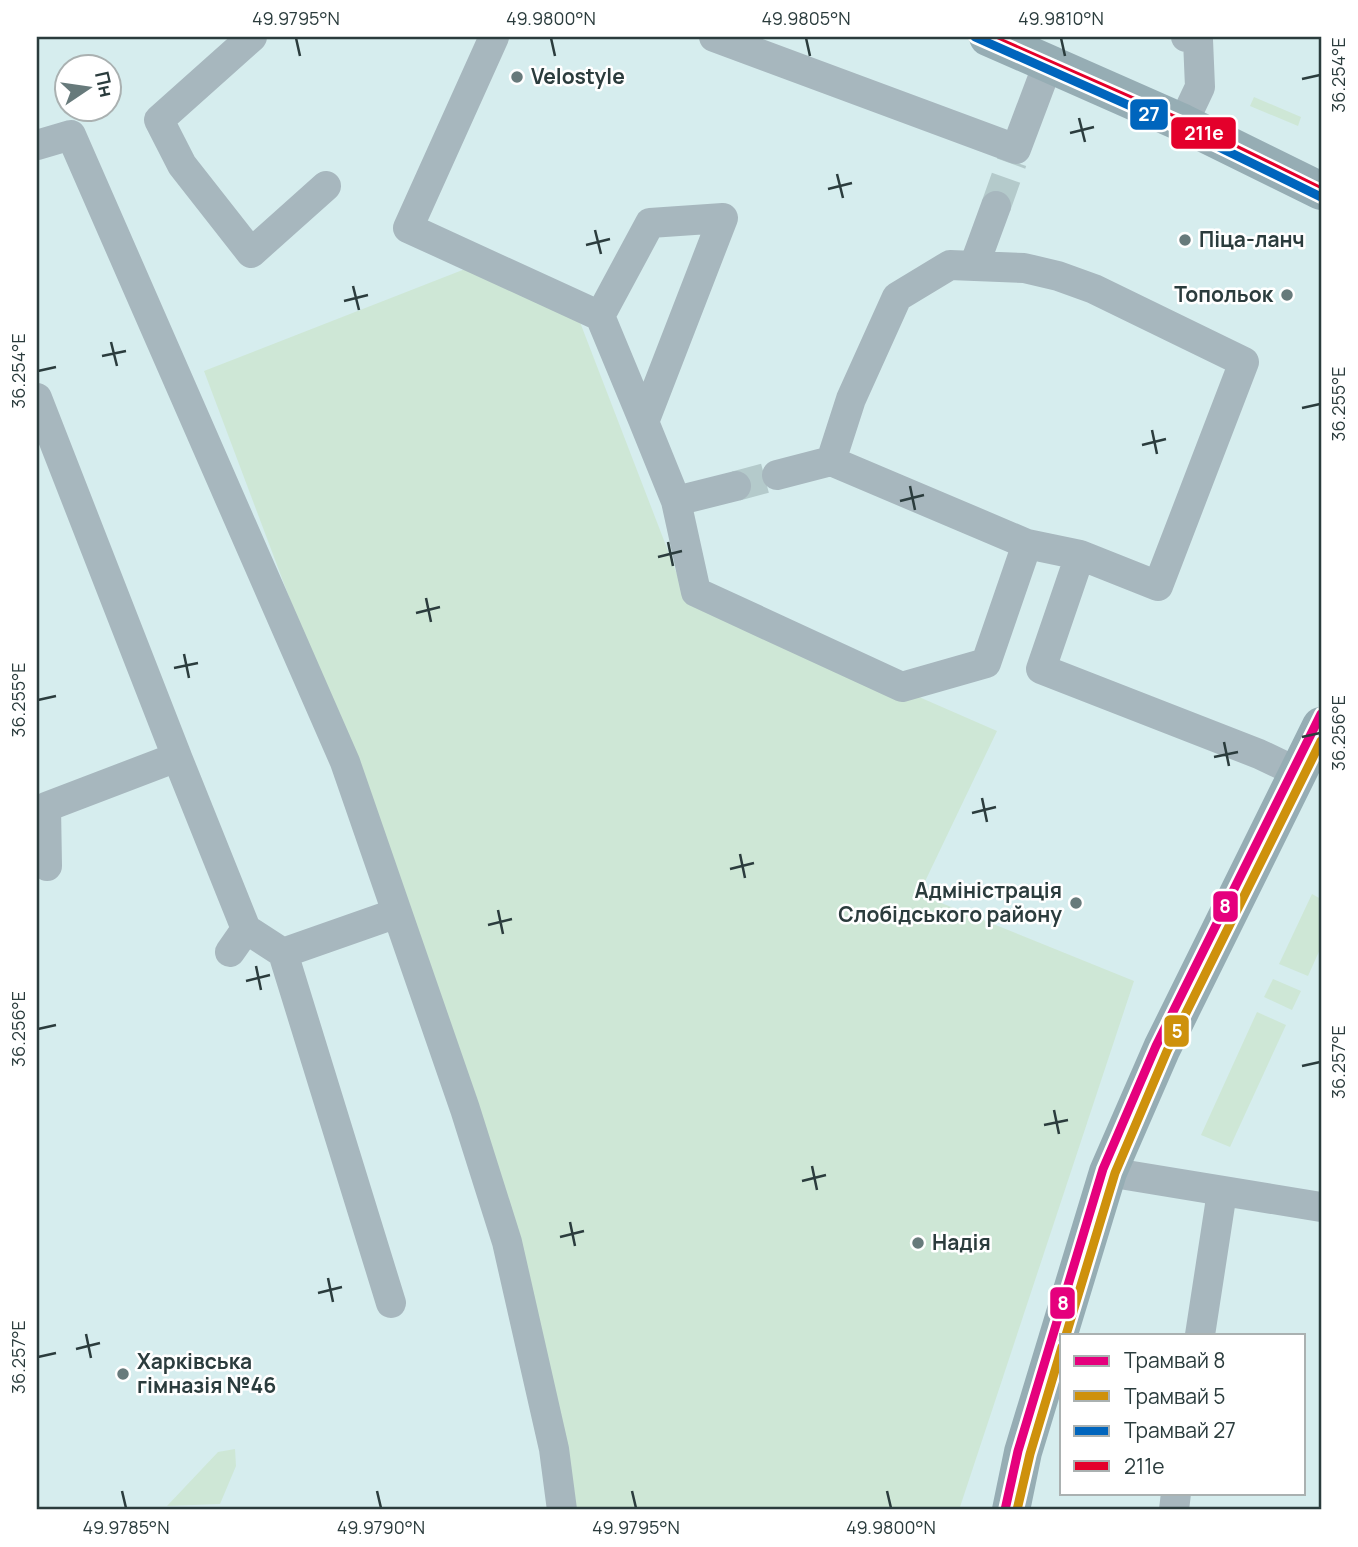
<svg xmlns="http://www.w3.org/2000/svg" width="1358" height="1547" font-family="Manrope,sans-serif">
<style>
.green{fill:#cee7d6}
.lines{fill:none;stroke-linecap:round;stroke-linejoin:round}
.minor-tunnel{stroke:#b4cacb;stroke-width:30;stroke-dasharray:30 15;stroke-linecap:butt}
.minor{stroke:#a7b7be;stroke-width:30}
.major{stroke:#96adb4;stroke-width:38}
.bus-1-casing{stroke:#fff;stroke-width:14}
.bus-1{stroke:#e4002b;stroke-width:9}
.tram-1-casing{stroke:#fff;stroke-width:14}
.tram-2-casing{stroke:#fff;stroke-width:14}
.tram-3-casing{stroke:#fff;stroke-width:14}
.tram-1{stroke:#e5007d;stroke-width:9}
.tram-2{stroke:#ce910c;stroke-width:9}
.tram-3{stroke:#0065bd;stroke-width:9}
.ticks{fill:none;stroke:#2b3c3d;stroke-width:2.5}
.poi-dot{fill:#677a7b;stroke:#fff;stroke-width:2.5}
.labels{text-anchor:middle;stroke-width:5;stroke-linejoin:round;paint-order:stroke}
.poi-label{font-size:21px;font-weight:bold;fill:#2b3c3d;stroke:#fff;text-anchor:start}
.line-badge{stroke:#fff;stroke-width:2.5}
.badge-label{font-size:19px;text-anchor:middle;font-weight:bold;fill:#fff}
.neatline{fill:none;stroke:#2b3c3d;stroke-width:2.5}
.ticks-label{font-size:18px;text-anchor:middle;fill:#2b3c3d}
</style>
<rect width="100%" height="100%" fill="#d6edee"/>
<!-- green -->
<path class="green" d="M 1254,97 L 1301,117 L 1298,126 L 1250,106 Z
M 483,262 L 573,304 L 685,595 L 997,731 L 919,894 L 1134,981 L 959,1510 L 565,1510 L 441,1001 L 204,371 Z
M 1312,894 L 1321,899 L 1321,947 L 1308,976 L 1279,964 Z
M 1273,979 L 1301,991 L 1292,1010 L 1264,997 Z
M 1257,1012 L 1286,1025 L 1230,1147 L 1201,1135 Z
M 235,1449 L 236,1466 L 220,1504 L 167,1506 L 218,1452 Z"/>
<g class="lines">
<!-- minor-tunnel -->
<path class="minor-tunnel" d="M 996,206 L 1012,161
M 736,486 L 777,475"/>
<!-- minor -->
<path class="minor" d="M 252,37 L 159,120 L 182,165 L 251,253 L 326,186
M 494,37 L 408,228 L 600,316 L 650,223 L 723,218 L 644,422 L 676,501 L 696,592 L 902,687 L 986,663 L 1027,544
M 714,37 L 1016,149 L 1048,64
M 1183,123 L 1200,87 L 1198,40 L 1186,37
M 37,145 L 71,135 L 345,762 L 465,1109 L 507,1242 L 554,1449 L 562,1510
M 974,266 L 996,206
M 600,316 L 644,422
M 37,398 L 177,757
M 777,475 L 831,461
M 676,501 L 736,486
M 1080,555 L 1027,544 L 831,461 L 851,399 L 897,297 L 950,265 L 1024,268 L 1058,276 L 1094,289 L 1244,362 L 1158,586 L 1080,555 L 1041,669 L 1259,754 L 1299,773
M 47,866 L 46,807 L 177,757 L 246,929
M 230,952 L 246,929 L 283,953 L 397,913
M 283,953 L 391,1303
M 1108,1172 L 1321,1207
M 1200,1335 L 1222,1192
M 1174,1510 L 1176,1493"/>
<!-- major -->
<path class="major" d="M 988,37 L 1183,123 L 1321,191
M 1011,1510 L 1023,1452 L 1108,1172 L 1162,1048 L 1321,726"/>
<defs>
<path id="bus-1" d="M 988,37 L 1183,123 L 1321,191"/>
</defs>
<!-- bus-1 casing -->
<use href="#bus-1" class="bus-1-casing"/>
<!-- bus-1 -->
<use href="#bus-1" class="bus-1"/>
<defs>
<path id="tram-1" d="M 1005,1510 L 1018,1451 L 1103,1169 L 1156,1046 L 1321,714"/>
<path id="tram-2" d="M 1066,1335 L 1115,1173 L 1167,1051 L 1321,741
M 1017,1510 L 1030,1454 L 1062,1347"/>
<path id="tram-3" d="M 975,37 L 1180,128 L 1321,197"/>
</defs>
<!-- tram-1 casing -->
<use href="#tram-1" class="tram-1-casing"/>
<!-- tram-2 casing -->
<use href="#tram-2" class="tram-2-casing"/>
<!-- tram-3 casing -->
<use href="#tram-3" class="tram-3-casing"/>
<!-- tram-1 -->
<use href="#tram-1" class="tram-1"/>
<!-- tram-2 -->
<use href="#tram-2" class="tram-2"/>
<!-- tram-3 -->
<use href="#tram-3" class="tram-3"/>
</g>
<!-- ticks -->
<path class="ticks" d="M 296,38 L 300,56M 551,38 L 555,56M 806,38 L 810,56M 1061,38 L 1065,56M 1302,79 L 1320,75M 1079,118 L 1085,142M 1070,133 L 1094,127M 837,174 L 843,198M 828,189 L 852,183M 595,230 L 601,254M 586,245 L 610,239M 353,286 L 359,310M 344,301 L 368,295M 111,342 L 117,366M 102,356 L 126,351M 38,371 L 56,367M 1302,408 L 1320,404M 1152,430 L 1157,454M 1142,445 L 1166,439M 910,486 L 915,510M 900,501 L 924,495M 668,542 L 673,566M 658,557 L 682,551M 426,598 L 431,622M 416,613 L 440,607M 184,654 L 189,678M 174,668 L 198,663M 38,700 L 56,696M 1302,737 L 1320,733M 1224,742 L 1229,766M 1214,757 L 1238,752M 982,798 L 987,822M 972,813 L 996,807M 740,854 L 745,878M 730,869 L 754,863M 498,910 L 503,934M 488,925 L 512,919M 256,966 L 261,990M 246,981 L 270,975M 38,1029 L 56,1025M 1302,1066 L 1320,1062M 1054,1110 L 1059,1134M 1044,1125 L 1068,1120M 812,1166 L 817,1190M 802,1181 L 826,1175M 570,1222 L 575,1246M 560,1237 L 584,1231M 328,1278 L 333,1302M 318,1293 L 342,1287M 86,1334 L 91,1358M 76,1349 L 100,1343M 38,1357 L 56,1353M 122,1491 L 126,1508M 377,1491 L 381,1508M 632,1491 L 636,1508M 887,1491 L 891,1508"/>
<!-- markers -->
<g class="poi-dot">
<circle cx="517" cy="77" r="7"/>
<circle cx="1185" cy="240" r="7"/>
<circle cx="1287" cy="295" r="7"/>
<circle cx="1076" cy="903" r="7"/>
<circle cx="918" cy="1243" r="7"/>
<circle cx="123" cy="1374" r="7"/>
</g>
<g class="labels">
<!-- poi labels -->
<g class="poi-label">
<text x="531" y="84">Velostyle</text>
<text x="1199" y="247">Піца-ланч</text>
<text x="1273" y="302" text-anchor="end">Топольок</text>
<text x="1062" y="898" text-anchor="end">Адміністрація<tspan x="1062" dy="24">Слобідського району</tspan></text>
<text x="932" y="1250">Надія</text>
<text x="137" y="1369">Харківська<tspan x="137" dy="24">гімназія №46</tspan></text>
</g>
</g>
<g class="line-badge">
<rect x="1129" y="98" width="40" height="33" rx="7" fill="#0065bd"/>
<rect x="1170" y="116" width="67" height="34" rx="7" fill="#e4002b"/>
<rect x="1212" y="890" width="27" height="33" rx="7" fill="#e5007d"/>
<rect x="1163" y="1014" width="27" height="34" rx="7" fill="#ce910c"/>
<rect x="1049" y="1286" width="27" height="34" rx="7" fill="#e5007d"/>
</g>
<g class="badge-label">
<text x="1149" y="121">27</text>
<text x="1204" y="140">211е</text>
<text x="1225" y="913">8</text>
<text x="1177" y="1038">5</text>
<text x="1063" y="1310">8</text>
</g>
<!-- border -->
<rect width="1358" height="1547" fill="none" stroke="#ffffff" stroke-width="77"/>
<!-- legend -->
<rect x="1060" y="1334" width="245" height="161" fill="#ffffff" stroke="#aab1b1" stroke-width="2"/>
<rect x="1074" y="1356" width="35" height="10" fill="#e5007d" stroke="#aab1b1" stroke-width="2"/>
<text x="1124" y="1368" font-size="21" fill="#2b3c3d">Трамвай 8</text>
<rect x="1074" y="1391" width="35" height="10" fill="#ce910c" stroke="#aab1b1" stroke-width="2"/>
<text x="1124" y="1404" font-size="21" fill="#2b3c3d">Трамвай 5</text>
<rect x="1074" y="1426" width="35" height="10" fill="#0065bd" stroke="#aab1b1" stroke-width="2"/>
<text x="1124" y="1438" font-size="21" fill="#2b3c3d">Трамвай 27</text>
<rect x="1074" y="1461" width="35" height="10" fill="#e4002b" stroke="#aab1b1" stroke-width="2"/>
<text x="1124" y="1474" font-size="21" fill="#2b3c3d">211е</text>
<!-- north arrow -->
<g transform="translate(88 88) rotate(77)"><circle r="33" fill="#ffffff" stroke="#aab1b1" stroke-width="2"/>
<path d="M0-5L12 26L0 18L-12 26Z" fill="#677a7b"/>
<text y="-10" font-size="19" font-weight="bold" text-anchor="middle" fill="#2b3c3d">Пн</text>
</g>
<rect x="38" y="38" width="1282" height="1470" class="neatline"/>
<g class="ticks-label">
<text x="296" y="25">49.9795°N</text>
<text x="551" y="25">49.9800°N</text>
<text x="806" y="25">49.9805°N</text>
<text x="1061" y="25">49.9810°N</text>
<text transform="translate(1339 75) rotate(-90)" y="6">36.254°E</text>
<text transform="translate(19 371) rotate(-90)" y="6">36.254°E</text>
<text transform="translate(1339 404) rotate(-90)" y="6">36.255°E</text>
<text transform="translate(19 700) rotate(-90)" y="6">36.255°E</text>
<text transform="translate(1339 733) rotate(-90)" y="6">36.256°E</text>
<text transform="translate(19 1029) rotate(-90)" y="6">36.256°E</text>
<text transform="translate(1339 1062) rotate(-90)" y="6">36.257°E</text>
<text transform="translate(19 1357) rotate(-90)" y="6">36.257°E</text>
<text x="126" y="1534">49.9785°N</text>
<text x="381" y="1534">49.9790°N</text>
<text x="636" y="1534">49.9795°N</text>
<text x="891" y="1534">49.9800°N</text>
</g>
</svg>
